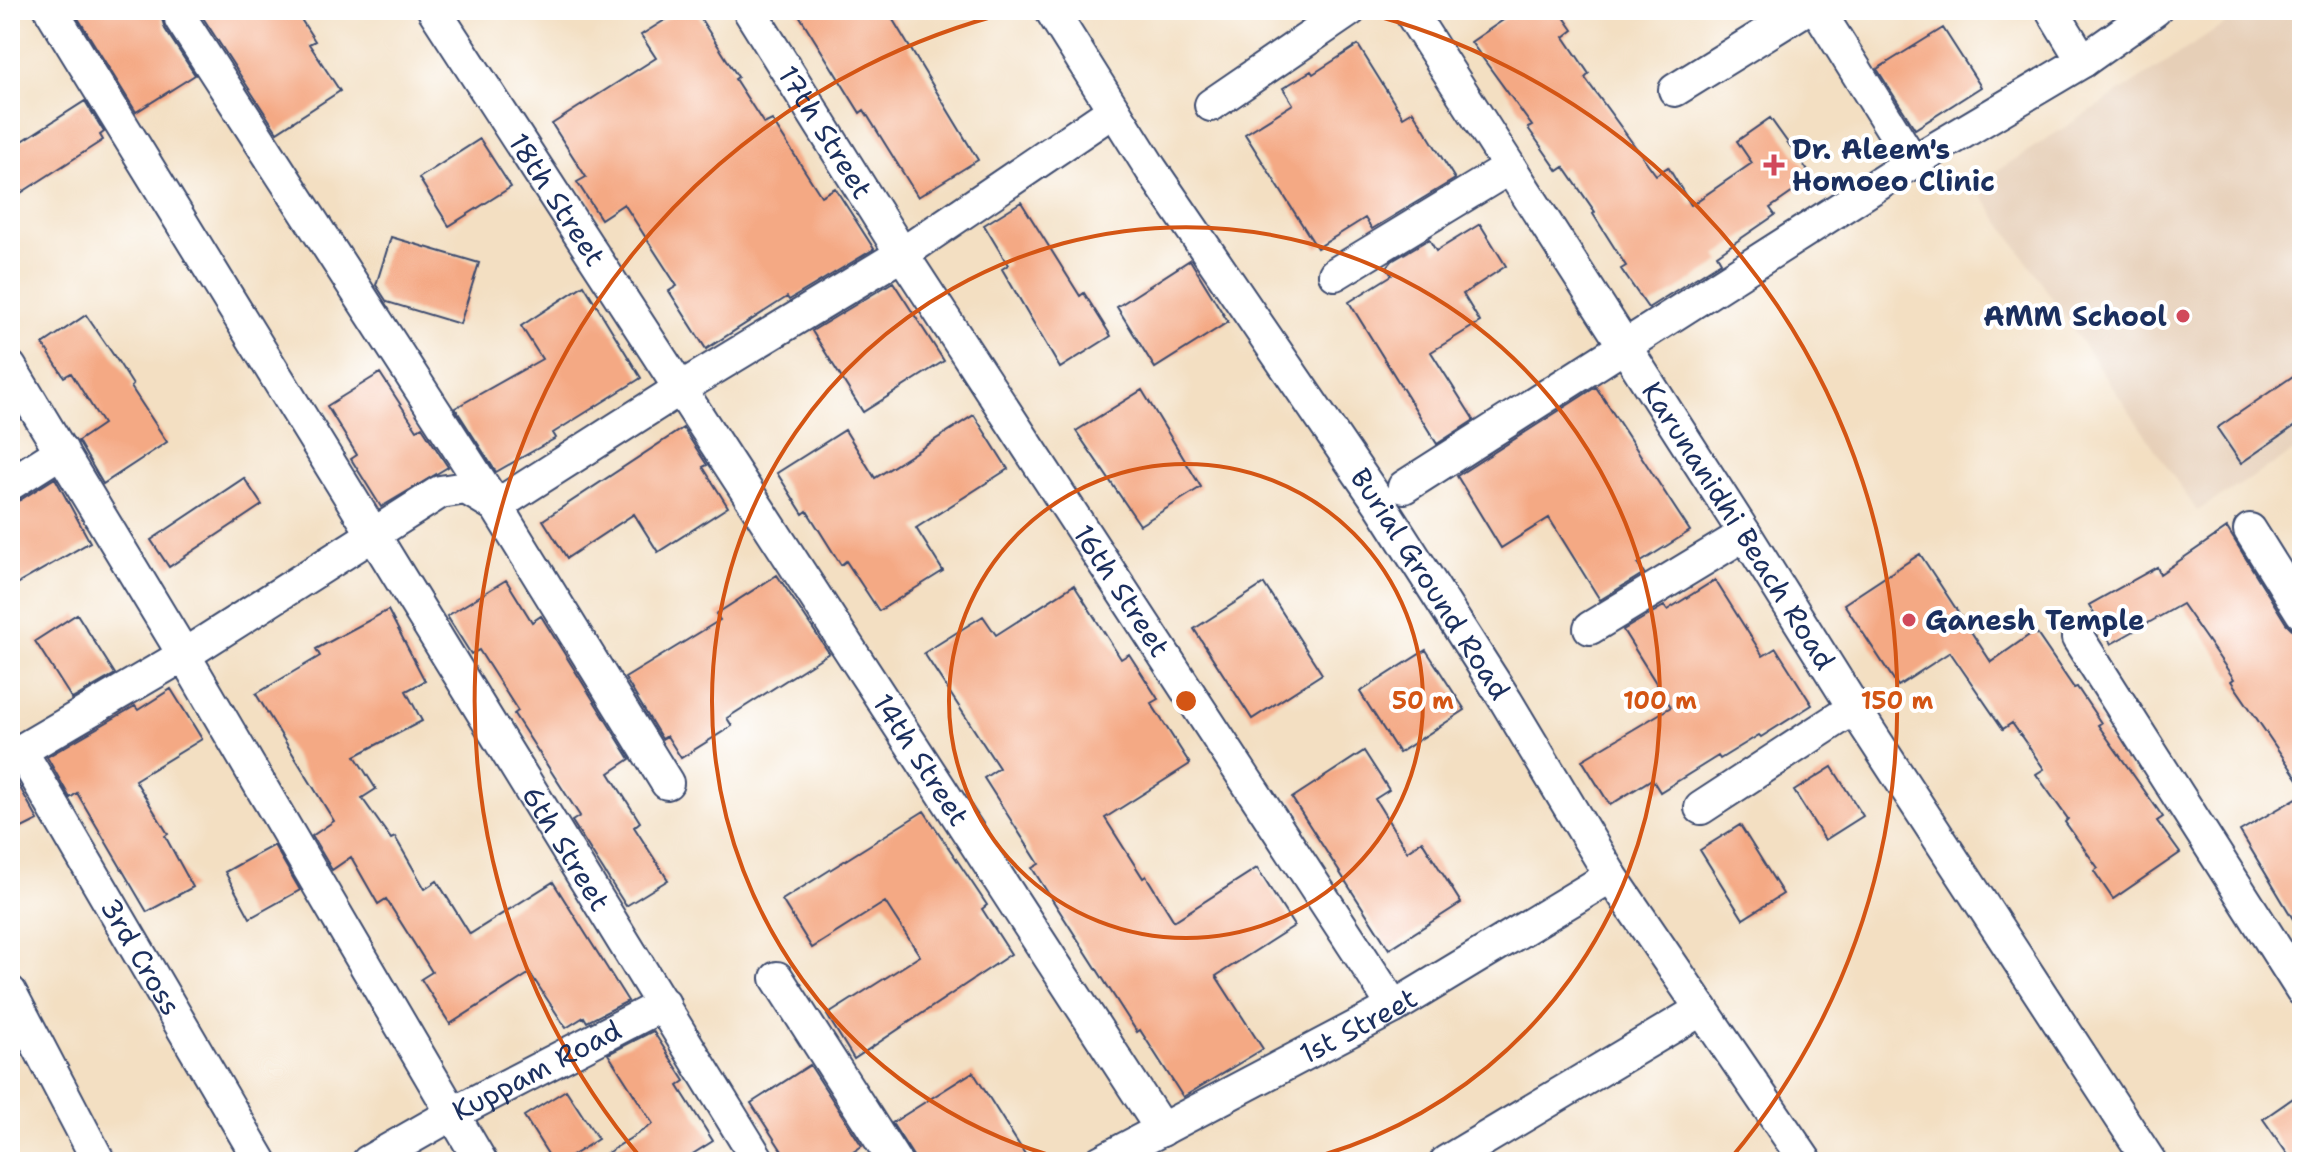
<svg xmlns="http://www.w3.org/2000/svg" width="2312" height="1172" font-family="'Shantell Sans',sans-serif">
<style>
.built{fill:#e6cfb7}
.building{fill:#f4a984}
.lines{fill:none;stroke-linecap:round;stroke-linejoin:round}
.minor-casing{stroke:#3b496d;stroke-width:36}
.minor{stroke:#fff;stroke-width:32}
.ring{fill:none;stroke:#d45514;stroke-width:4}
.poi-dot{fill:#d1495b;stroke:#fff;stroke-width:3}
.labels{text-anchor:middle;stroke-width:8;stroke-linejoin:round;paint-order:stroke}
.street-label{font-size:28px;fill:#1b2f5e;stroke:#fff}
.poi-label{font-size:28px;font-weight:bold;fill:#1b2f5e;stroke:#fff;text-anchor:start}
.centre{fill:#d45514;stroke:#fff;stroke-width:4}
.ring-label{font-size:24px;text-anchor:middle;font-weight:bold;fill:#d45514;stroke:#fff;stroke-width:8;stroke-linejoin:round;paint-order:stroke}
</style>
<rect width="100%" height="100%" fill="#fff"/>
<filter id="ink" filterUnits="userSpaceOnUse"><feTurbulence type="fractalNoise" baseFrequency=".0125" numOctaves="2"/><feDisplacementMap in="SourceGraphic" scale="16" xChannelSelector="R" yChannelSelector="G"/><feConvolveMatrix kernelMatrix="1 2 1 2 8 2 1 2 1" color-interpolation-filters="sRGB"/></filter>
<filter id="wash" filterUnits="userSpaceOnUse"><feTurbulence type="fractalNoise" baseFrequency=".006" numOctaves="4" result="noise"/><feDisplacementMap in="SourceGraphic" scale="32" xChannelSelector="R" yChannelSelector="G"/><feGaussianBlur stdDeviation="1.8" result="paint"/><feColorMatrix in="noise" values="0 0 0 0 0 0 0 0 0 0 0 0 0 0 0 0 0 1.4 0 .05"/><feComposite in="paint" operator="in"/></filter>
<g filter="url(#wash)">
<rect width="100%" height="100%" fill="#f3dfc2"/>
<!-- built -->
<path class="built" d="M 2247,10 L 2302,10 L 2302,447 L 2197,511 L 1975,185 Z"/>
<g id="blocks">
<!-- building -->
<path class="building" d="M 73,10 L 164,10 L 162,19 L 165,29 L 195,75 L 136,112 Z
M 198,10 L 295,10 L 315,41 L 309,44 L 340,91 L 277,132 Z
M 681,10 L 695,10 L 738,77 L 735,79 L 764,124 L 772,120 L 821,196 L 835,188 L 874,249 L 789,300 L 787,297 L 706,349 L 669,291 L 677,286 L 624,204 L 601,219 L 577,182 L 586,177 L 552,124 L 656,58 L 641,35 Z
M 796,10 L 887,10 L 978,160 L 918,197 L 864,110 L 860,113 Z
M 1518,10 L 1559,10 L 1573,30 L 1564,37 L 1589,74 L 1585,78 L 1656,175 L 1668,167 L 1691,205 L 1752,163 L 1737,141 L 1770,118 L 1813,178 L 1770,208 L 1775,215 L 1717,255 L 1721,262 L 1648,308 L 1621,269 L 1626,266 L 1593,214 L 1595,212 L 1564,167 L 1558,171 L 1528,128 L 1532,126 L 1471,42 Z
M 1943,28 L 1981,87 L 1915,129 L 1877,69 Z
M 1358,45 L 1403,117 L 1413,111 L 1455,179 L 1372,229 L 1365,218 L 1317,248 L 1245,134 L 1293,104 L 1283,88 L 1311,71 L 1313,74 Z
M 85,101 L 104,132 L 100,135 L 103,140 L 10,200 L 10,149 Z
M 480,139 L 511,187 L 449,226 L 419,178 Z
M 1021,202 L 1080,296 L 1084,293 L 1111,336 L 1060,368 L 1002,269 L 1008,265 L 984,225 Z
M 1480,224 L 1506,266 L 1463,294 L 1480,322 L 1431,352 L 1474,420 L 1437,444 L 1349,302 L 1392,275 L 1387,267 L 1392,261 L 1429,239 L 1436,251 Z
M 391,237 L 479,263 L 460,324 L 387,302 L 376,285 Z
M 1190,260 L 1228,322 L 1155,368 L 1117,307 Z
M 893,282 L 944,361 L 863,412 L 812,331 Z
M 584,285 L 641,378 L 553,433 L 556,438 L 496,472 L 455,408 L 542,359 L 521,326 Z
M 86,315 L 119,363 L 133,385 L 131,387 L 167,442 L 103,484 L 78,441 L 103,424 L 71,373 L 64,377 L 43,344 Z
M 2302,370 L 2302,421 L 2241,463 L 2217,428 Z
M 380,373 L 417,430 L 422,427 L 448,467 L 381,507 L 351,459 L 357,455 L 327,406 Z
M 1596,387 L 1690,531 L 1638,564 L 1644,573 L 1600,600 L 1549,518 L 1501,548 L 1457,476 Z
M 1142,390 L 1201,487 L 1140,525 L 1076,431 Z
M 974,415 L 1008,469 L 916,528 L 943,571 L 879,611 L 846,561 L 841,565 L 807,511 L 803,514 L 777,473 L 845,430 L 875,478 Z
M 683,428 L 707,465 L 703,467 L 728,507 L 658,552 L 634,514 L 567,558 L 543,520 Z
M 55,478 L 90,542 L 10,588 L 10,503 L 20,500 Z
M 244,478 L 262,505 L 169,567 L 151,540 Z
M 2227,528 L 2286,623 L 2292,629 L 2302,632 L 2302,785 L 2231,681 L 2234,679 L 2182,604 L 2111,644 L 2089,605 L 2157,567 L 2160,574 Z
M 1920,554 L 1991,662 L 2035,631 L 2074,688 L 2077,687 L 2101,723 L 2098,725 L 2163,817 L 2157,821 L 2180,853 L 2113,899 L 2094,871 L 2098,868 L 2065,822 L 2068,819 L 2036,774 L 2044,769 L 2012,723 L 2003,729 L 1950,652 L 1898,686 L 1844,604 Z
M 777,575 L 829,653 L 727,718 L 732,726 L 681,758 L 667,736 L 662,739 L 625,678 L 720,620 L 716,614 Z
M 506,580 L 532,622 L 541,616 L 630,759 L 609,773 L 640,822 L 634,827 L 668,880 L 626,906 L 572,821 L 580,816 L 514,714 L 518,711 L 479,650 L 471,654 L 447,616 Z
M 1715,580 L 1763,656 L 1776,648 L 1812,705 L 1761,737 L 1759,735 L 1720,759 L 1718,756 L 1660,792 L 1652,779 L 1610,805 L 1582,760 L 1671,707 L 1623,630 L 1664,606 L 1667,610 Z
M 1264,584 L 1322,674 L 1252,719 L 1194,629 Z
M 1074,585 L 1121,659 L 1129,654 L 1158,699 L 1151,703 L 1190,764 L 1105,818 L 1143,878 L 1146,876 L 1174,921 L 1257,868 L 1294,926 L 1216,976 L 1263,1049 L 1183,1097 L 1140,1030 L 1137,1032 L 1032,868 L 1039,864 L 984,778 L 999,768 L 924,653 L 983,616 L 996,635 Z
M 388,610 L 425,681 L 406,691 L 422,721 L 355,756 L 376,789 L 362,798 L 391,839 L 395,837 L 425,889 L 437,881 L 470,934 L 553,882 L 628,1001 L 587,1022 L 584,1017 L 566,1028 L 530,973 L 450,1024 L 421,979 L 432,972 L 386,899 L 378,904 L 351,857 L 332,870 L 312,836 L 334,821 L 256,694 L 320,656 L 316,649 Z
M 77,614 L 115,674 L 72,699 L 35,641 Z
M 1426,650 L 1465,710 L 1399,753 L 1360,692 Z
M 171,689 L 202,739 L 135,780 L 168,834 L 165,836 L 193,887 L 147,912 L 77,793 L 70,798 L 47,757 L 135,706 L 138,710 Z
M 1364,751 L 1389,790 L 1375,799 L 1407,851 L 1422,841 L 1461,903 L 1389,949 L 1292,798 Z
M 1832,767 L 1863,816 L 1825,840 L 1794,791 Z
M 13,775 L 38,820 L 10,834 L 10,776 Z
M 2302,795 L 2302,934 L 2240,831 Z
M 924,811 L 987,905 L 982,909 L 1011,954 L 854,1059 L 827,1015 L 920,956 L 885,902 L 812,948 L 782,900 Z
M 1740,825 L 1783,894 L 1743,919 L 1700,850 Z
M 274,845 L 300,890 L 250,918 L 225,872 Z
M 653,1031 L 685,1081 L 678,1086 L 713,1141 L 680,1162 L 593,1162 L 653,1124 L 608,1054 Z
M 810,1065 L 862,1146 L 838,1162 L 789,1162 L 751,1103 Z
M 973,1072 L 1030,1162 L 917,1162 L 892,1123 Z
M 566,1090 L 598,1139 L 562,1162 L 553,1162 L 524,1116 Z
M 2302,1092 L 2302,1162 L 2293,1162 L 2263,1119 Z"/>
</g>
</g>
<g filter="url(#ink)">
<use href="#blocks" fill-opacity="0" stroke="#3b496d" stroke-width="2"/>
<g class="lines">
<defs>
<g id="minor">
<path id="s1" d="M 51,10 L 759,1162"/>
<path id="s2" d="M 434,10 L 1162,1130"/>
<path id="s3" d="M 749,10 L 902,254 L 1394,1007"/>
<path id="s4" d="M 1051,10 L 1151,169 L 1380,504 L 1506,701 L 1611,876 L 1806,1162"/>
<path id="s5" d="M 1409,10 L 1745,534 L 1854,708 L 2150,1162"/>
<path d="M 1818,10 L 1913,162"/>
<path d="M 2052,10 L 2083,61"/>
<path d="M 181,19 L 496,506 L 667,783"/>
<path d="M 1675,90 L 1804,10"/>
<path d="M 1211,105 L 1350,10"/>
<path d="M 1335,274 L 1509,168"/>
<path d="M 10,367 L 184,655 L 481,1162"/>
<path d="M 10,484 L 62,451"/>
<path d="M 1404,487 L 1913,162 L 2083,61 L 2155,10"/>
<path d="M 2250,530 L 2302,613"/>
<path d="M 1590,628 L 1745,534"/>
<path d="M 2078,638 L 2302,990"/>
<path id="s6" d="M 21,751 L 261,1162"/>
<path d="M 10,757 L 184,655 L 440,492 L 466,488 L 496,506 L 681,388 L 902,254 L 1114,110"/>
<path d="M 1701,808 L 1854,708"/>
<path d="M 777,978 L 895,1162"/>
<path d="M 10,992 L 99,1162"/>
<path id="s7" d="M 368,1162 L 452,1114 L 664,1004"/>
<path id="s8" d="M 1100,1162 L 1394,1007 L 1611,876"/>
<path d="M 1446,1162 L 1702,1009"/>
</g>
</defs>
<!-- minor casing -->
<use href="#minor" class="minor-casing"/>
<!-- minor -->
<use href="#minor" class="minor"/>
</g>
</g>
<!-- distance rings -->
<g class="ring">
<circle cx="1186" cy="701" r="237"/>
<path d="M1075 1162A474 474 0 1 1 1297 1162"/>
<path d="M641 1158A711 711 0 0 1 1014 11M1358 11A711 711 0 0 1 1731 1158"/>
</g>
<!-- markers -->
<g class="poi-dot">
<path d="M1770 153h8v8h8v8h-8v8h-8v-8h-8v-8h8z"/>
<circle cx="2183" cy="316" r="8"/>
<circle cx="1909" cy="620" r="8"/>
</g>
<g class="labels">
<!-- street labels -->
<g class="street-label">
<text dy="10" stroke="none"><textPath href="#s3" startOffset="144">17th Street</textPath></text>
<text dy="10" stroke="none"><textPath href="#s2" startOffset="226">18th Street</textPath></text>
<text dy="10" stroke="none"><textPath href="#s5" startOffset="612">Karunanidhi Beach Road</textPath></text>
<text dy="10" stroke="none"><textPath href="#s4" startOffset="688">Burial Ground Road</textPath></text>
<text dy="10" stroke="none"><textPath href="#s3" startOffset="690">16th Street</textPath></text>
<text dy="10" stroke="none"><textPath href="#s2" startOffset="894">14th Street</textPath></text>
<text dy="10" stroke="none"><textPath href="#s1" startOffset="984">6th Street</textPath></text>
<text dy="10" stroke="none"><textPath href="#s6" startOffset="238">3rd Cross</textPath></text>
<text dy="10" stroke="none"><textPath href="#s8" startOffset="292">1st Street</textPath></text>
<text dy="10" stroke="none"><textPath href="#s7" startOffset="192">Kuppam Road</textPath></text>
</g>
<!-- poi labels -->
<g class="poi-label">
<text x="1792" y="159">Dr. Aleem's<tspan x="1792" dy="32">Homoeo Clinic</tspan></text>
<text x="2167" y="326" text-anchor="end">AMM School</text>
<text x="1925" y="630">Ganesh Temple</text>
</g>
</g>
<circle cx="1186" cy="701" r="12" class="centre"/>
<g class="ring-label">
<text x="1423" y="709">50 m</text>
<text x="1660" y="709">100 m</text>
<text x="1897" y="709">150 m</text>
</g>
<!-- margin -->
<rect width="2312" height="1172" fill="none" stroke="#fff" stroke-width="40"/>
</svg>
